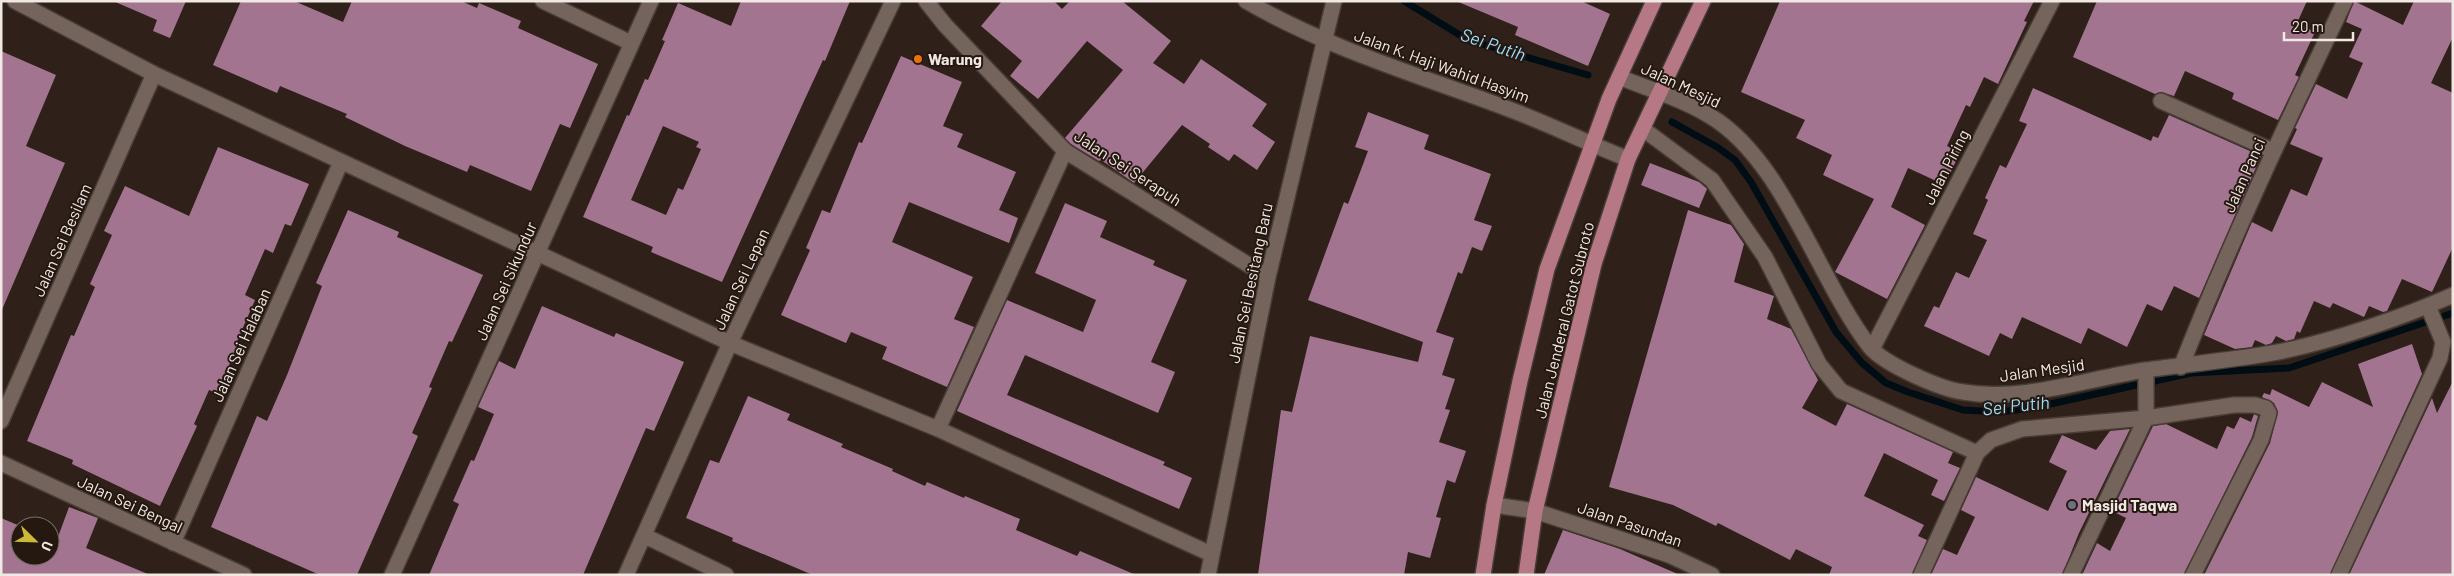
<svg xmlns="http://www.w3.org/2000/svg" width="2454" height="576" font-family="Barlow,sans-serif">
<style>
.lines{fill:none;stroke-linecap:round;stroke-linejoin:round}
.stream{stroke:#000d14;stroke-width:7}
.building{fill:#a2748f;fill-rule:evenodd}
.street-casing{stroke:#473c36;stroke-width:18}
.secondary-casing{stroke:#473c36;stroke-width:18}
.primary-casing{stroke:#473c36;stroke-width:18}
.street{stroke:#74645b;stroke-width:15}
.secondary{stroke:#74645b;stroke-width:15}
.primary{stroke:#b77886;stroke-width:15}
.food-dot{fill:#e8710a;stroke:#251811;stroke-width:2}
.worship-dot{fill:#6b7280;stroke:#251811;stroke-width:2}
.labels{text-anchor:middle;stroke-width:4;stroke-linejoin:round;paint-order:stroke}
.poi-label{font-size:16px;font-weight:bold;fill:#f2e8e3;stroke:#251811;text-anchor:start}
.street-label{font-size:16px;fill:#f2e8e3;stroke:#251811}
.water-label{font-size:18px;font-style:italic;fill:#9adefb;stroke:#251811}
</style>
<rect width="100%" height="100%" fill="#2f211a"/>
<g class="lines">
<!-- stream -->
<path class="stream" d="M 1404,1 L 1468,40 L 1588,75
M 1672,122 L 1717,147 L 1735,160 L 1751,182 L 1836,332 L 1862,363 L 1886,383 L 1908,392 L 1963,410 L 2000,412 L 2032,408 L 2191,373 L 2289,368 L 2453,313"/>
</g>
<!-- building -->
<path class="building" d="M 113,1 L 186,1 L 170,38 L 153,31 L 157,20 Z
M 241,1 L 294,1 L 343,22 L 352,1 L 461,1 L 477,8 L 479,3 L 521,21 L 518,28 L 598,64 L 570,128 L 560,124 L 531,191 L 470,165 L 467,172 L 405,146 L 345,117 L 347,114 L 280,86 L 277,93 L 213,65 Z
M 741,1 L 850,1 L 825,61 L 823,60 L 804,101 L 722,282 L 651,252 L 653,247 L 583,217 L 627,115 L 629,116 L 645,79 L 648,80 L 665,41 L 662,40 L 678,3 L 731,26 ZM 663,126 L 699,142 L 696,147 L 701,149 L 683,190 L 678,188 L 666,215 L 631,200 Z
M 1002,1 L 1054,1 L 1062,9 L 1070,1 L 1122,1 L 1171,41 L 1153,63 L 1184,84 L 1201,59 L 1267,104 L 1252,126 L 1275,142 L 1257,170 L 1234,154 L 1229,161 L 1208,147 L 1210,144 L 1182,125 L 1134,183 L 1101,160 L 1099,161 L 1071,144 L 1065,138 L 1123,70 L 1087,41 L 1038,99 L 1010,76 L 1022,61 L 981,26 Z
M 1456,1 L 1581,1 L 1610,14 L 1588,66 L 1515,35 L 1518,27 Z
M 1780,1 L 2034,1 L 2024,21 L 2027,22 L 1998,84 L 1984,77 L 1970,107 L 1966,105 L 1947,146 L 1960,152 L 1945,185 L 1908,168 L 1891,207 L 1925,225 L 1887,299 L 1835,272 L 1874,199 L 1823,175 L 1832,155 L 1796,138 L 1805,120 L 1741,92 Z
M 2097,1 L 2307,1 L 2297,23 L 2315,32 L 2295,75 L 2299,77 L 2278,120 L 2232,99 L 2234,93 L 2185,71 L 2174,96 L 2161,92 L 2155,94 L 2073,57 Z
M 2354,1 L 2403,25 L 2414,1 L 2453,1 L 2453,37 L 2431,83 L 2453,93 L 2453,247 L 2432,292 L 2402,279 L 2387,311 L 2383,312 L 2369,306 L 2364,317 L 2333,303 L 2330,308 L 2314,301 L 2300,333 L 2297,331 L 2294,339 L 2286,341 L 2276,336 L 2272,343 L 2266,345 L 2255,340 L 2252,347 L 2235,349 L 2204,335 L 2252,222 L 2272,232 L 2291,189 L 2307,196 L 2323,158 L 2290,144 L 2297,129 L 2295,128 L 2316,84 L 2347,99 L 2363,63 L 2349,57 L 2362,29 L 2346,22 Z
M 1,51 L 56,75 L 26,146 L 65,163 L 1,312 Z
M 901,56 L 962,82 L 943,126 L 963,134 L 957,147 L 1016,172 L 999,210 L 1018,218 L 1009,243 L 909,202 L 892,242 L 973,277 L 954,319 L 974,327 L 947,387 L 882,359 L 887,347 L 851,332 L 846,343 L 781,315 L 810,250 L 806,248 L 822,210 L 830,213 L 859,142 L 862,143 Z
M 2033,88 L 2151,141 L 2153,136 L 2158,138 L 2169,115 L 2261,156 L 2199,298 L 2174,286 L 2162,311 L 2147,304 L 2127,347 L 2088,328 L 2081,344 L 2022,317 L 2012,339 L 2000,333 L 1989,356 L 1924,326 L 1934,306 L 1939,308 L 1956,272 L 1969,278 L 1987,240 L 1973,234 L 1988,200 L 1985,198 L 2000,165 L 2006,168 L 2027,124 L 2019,121 Z
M 1368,112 L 1429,135 L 1424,149 L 1491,174 L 1474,220 L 1492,226 L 1482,251 L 1472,247 L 1462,274 L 1458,272 L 1436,332 L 1454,338 L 1442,375 L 1455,379 L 1445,409 L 1450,410 L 1439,442 L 1466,451 L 1455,483 L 1447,480 L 1436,517 L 1441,518 L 1430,558 L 1408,552 L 1404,575 L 1258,575 L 1281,410 L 1292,412 L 1310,336 L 1418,362 L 1423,342 L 1308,300 L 1344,202 L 1348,204 L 1368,151 L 1355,147 Z
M 218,147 L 309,184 L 291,226 L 285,224 L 273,253 L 265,249 L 245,295 L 255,300 L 235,346 L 237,347 L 217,393 L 209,390 L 194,424 L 197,426 L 160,506 L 72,464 L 73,460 L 27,441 L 71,335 L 74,336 L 95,287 L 90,284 L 112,235 L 104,231 L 125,186 L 189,216 Z
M 1650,163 L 1699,182 L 1705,187 L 1707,189 L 1699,208 L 1641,185 Z
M 1065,203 L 1107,221 L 1100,237 L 1155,261 L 1153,265 L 1187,280 L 1151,362 L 1175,372 L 1158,413 L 1025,355 L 1007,395 L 1165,462 L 1163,465 L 1192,478 L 1179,509 L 957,411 L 1007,300 L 1083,332 L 1096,300 L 1035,273 Z
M 348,210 L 399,232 L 397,237 L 483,275 L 452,342 L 449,341 L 429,387 L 432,388 L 412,433 L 418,436 L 357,575 L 320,575 L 211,527 L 257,416 L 267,421 L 287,375 L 322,286 L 316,283 Z
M 1688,210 L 1731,225 L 1744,244 L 1734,282 L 1774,296 L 1767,319 L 1791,329 L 1818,380 L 1802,408 L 1836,426 L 1847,404 L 1953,452 L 1948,463 L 1960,468 L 1944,501 L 1931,495 L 1938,480 L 1884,453 L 1864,496 L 1924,525 L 1918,536 L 1927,540 L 1912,575 L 1829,575 L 1832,567 L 1796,549 L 1790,560 L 1718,523 L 1716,526 L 1673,505 L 1609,487 Z
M 542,306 L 614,337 L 616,333 L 684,362 L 654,431 L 646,428 L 583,575 L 429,575 L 459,504 L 453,501 L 471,460 L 474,461 L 494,414 L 478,407 L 499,361 L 515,369 Z
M 2412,344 L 2422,374 L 2330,575 L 2204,575 L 2270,443 L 2278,412 L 2274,403 L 2262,397 L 2264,393 L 2270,395 L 2272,389 L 2309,407 L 2322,382 L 2373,407 L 2358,364 Z
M 2453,381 L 2453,575 L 2349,575 L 2432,398 L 2437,413 Z
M 748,396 L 790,414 L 787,420 L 843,444 L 841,447 L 893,469 L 892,471 L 925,486 L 927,482 L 964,498 L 965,496 L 1020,519 L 1016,530 L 1077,556 L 1080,551 L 1136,575 L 813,575 L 732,541 L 733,538 L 686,518 L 710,460 L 719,463 Z
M 2254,414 L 2258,416 L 2252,437 L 2184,575 L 2082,575 L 2097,543 L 2110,551 L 2126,518 L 2112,511 L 2153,426 L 2166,424 L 2217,449 L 2227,426 L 2234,429 L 2240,417 L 2251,422 Z
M 2130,429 L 2079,533 L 2062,575 L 1931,575 L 1943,549 L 1957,555 L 1975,517 L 1961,510 L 1976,477 L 2048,511 L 2067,471 L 2049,462 L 2062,435 L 2096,450 L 2110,431 Z
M 69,507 L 98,518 L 86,548 L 150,575 L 1,575 L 1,518 L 20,526 L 20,556 L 50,556 L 50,533 L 58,537 Z
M 1563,530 L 1620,549 L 1680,575 L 1544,575 Z"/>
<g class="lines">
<defs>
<path id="street" d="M 15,1 L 154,74 L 730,343 L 938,429 L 1211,554
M 543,1 L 631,43
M 926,1 L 945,25 L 1065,151 L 1268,277
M 1619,77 C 1649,89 1682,99 1710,116 C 1783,159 1818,280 1870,347 C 1884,364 1940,389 1963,392 C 2023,402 2085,379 2145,370 C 2189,364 2234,360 2278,352 C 2333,341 2401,318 2453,295
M 2161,101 L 2273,151
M 1643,129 L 1712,180 L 1765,257 L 1819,364 L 1841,391 L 1977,453
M 1872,349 L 2052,1
M 2181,367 C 2230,242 2287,122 2345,1
M 1,421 L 154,74
M 938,429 L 1065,151
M 1,463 L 244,575
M 1494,505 L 1535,511 L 1669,555 L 1712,575
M 645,536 L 726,575
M 173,543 L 341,162
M 392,575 L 651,1
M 626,575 L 730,343 L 893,1
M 1208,575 L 1268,277 L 1334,1
M 1921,575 L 1977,453 L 1991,440 L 2022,429 L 2146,418 L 2234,405 L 2255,405 L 2266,408 L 2269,413 L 2261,440 L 2193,575
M 2071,575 L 2146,418 L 2146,370
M 2339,575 L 2440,358 L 2443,342 L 2428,306"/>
<path id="secondary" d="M 1246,1 C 1327,48 1418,75 1506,108 C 1547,123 1587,143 1628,159"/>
<path id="primary" d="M 1483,575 L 1494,505 L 1520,381 L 1547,269 L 1609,99 L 1654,1
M 1526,575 L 1535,511 L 1594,264 L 1628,159 L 1703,1"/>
</defs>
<!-- street casing -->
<use href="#street" class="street-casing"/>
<!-- secondary casing -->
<use href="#secondary" class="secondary-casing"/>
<!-- primary casing -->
<use href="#primary" class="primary-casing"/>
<!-- street -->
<use href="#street" class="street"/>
<!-- secondary -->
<use href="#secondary" class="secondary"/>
<!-- primary -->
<use href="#primary" class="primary"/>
</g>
<!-- markers -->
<circle class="food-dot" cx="918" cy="59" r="5"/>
<circle class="worship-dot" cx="2072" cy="505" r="5"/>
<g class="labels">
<!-- poi labels -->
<g class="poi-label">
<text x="928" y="65">Warung</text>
<text x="2082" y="511">Masjid Taqwa</text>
</g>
<!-- street labels -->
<g class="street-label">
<text transform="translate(1442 66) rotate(20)" y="6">Jalan K. Haji Wahid Hasyim</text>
<text transform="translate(1681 85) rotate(25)" y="6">Jalan Mesjid</text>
<text transform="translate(1946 167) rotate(-63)" y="6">Jalan Piring</text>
<text transform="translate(1128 168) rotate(33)" y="6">Jalan Sei Serapuh</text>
<text transform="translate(2244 175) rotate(-66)" y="6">Jalan Panci</text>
<text transform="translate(62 240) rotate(-66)" y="6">Jalan Sei Besilam</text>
<text transform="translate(741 279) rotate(-65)" y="6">Jalan Sei Lepan</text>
<text transform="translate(506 281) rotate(-66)" y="6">Jalan Sei Sikundur</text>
<text transform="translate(1250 283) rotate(-78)" y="6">Jalan Sei Besitang Baru</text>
<text transform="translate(1564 320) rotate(-76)" y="6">Jalan Jenderal Gatot Subroto</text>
<text transform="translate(241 345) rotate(-66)" y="6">Jalan Sei Halaban</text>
<text transform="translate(2042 370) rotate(-8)" y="6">Jalan Mesjid</text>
<text transform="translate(130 504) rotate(25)" y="6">Jalan Sei Bengal</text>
<text transform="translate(1630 524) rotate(19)" y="6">Jalan Pasundan</text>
</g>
<!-- water labels -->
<g class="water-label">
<text transform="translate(1493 45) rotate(19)" y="6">Sei Putih</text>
<text transform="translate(2016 406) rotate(-6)" y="6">Sei Putih</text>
</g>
</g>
<!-- border -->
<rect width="2454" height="576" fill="none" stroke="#f2e8e3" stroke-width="5"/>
<!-- north arrow -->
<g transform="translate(35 541) rotate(113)"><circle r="24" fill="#251811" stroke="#776b65"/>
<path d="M0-4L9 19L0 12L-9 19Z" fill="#ccb938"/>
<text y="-8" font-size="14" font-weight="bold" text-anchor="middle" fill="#f2e8e3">U</text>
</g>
<!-- scale -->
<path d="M2284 32v8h69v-8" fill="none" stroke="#f2e8e3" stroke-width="2.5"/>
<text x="2292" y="32" font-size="15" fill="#f2e8e3" stroke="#251811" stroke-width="4" paint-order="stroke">20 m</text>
</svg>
